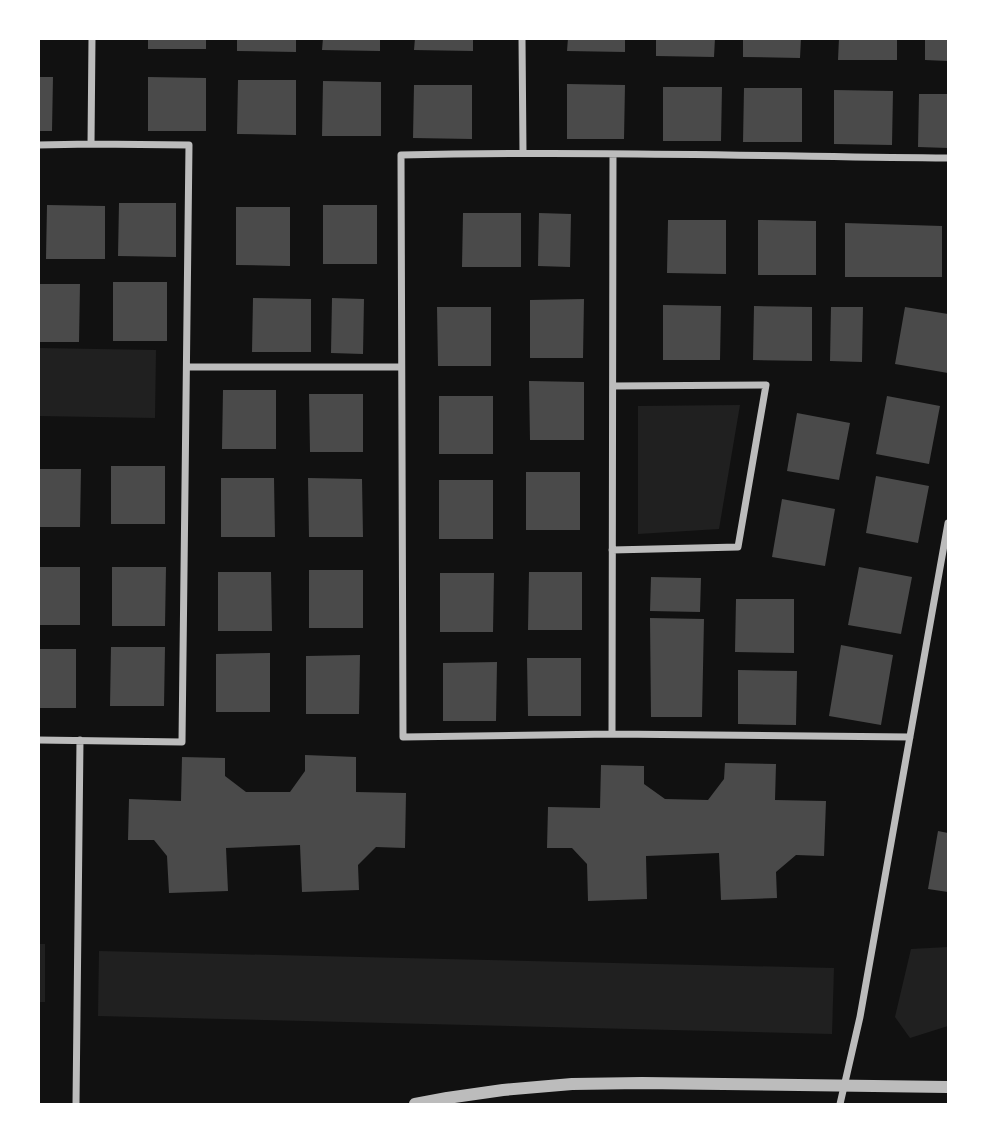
<svg xmlns="http://www.w3.org/2000/svg" width="987" height="1143" font-family="Lora,serif">
<style>
.green{fill:#202020}
.building{fill:#4a4a4a}
.lines{fill:none;stroke-linecap:round;stroke-linejoin:round}
.minor{stroke:#bcbcbc;stroke-width:7}
.tertiary{stroke:#bcbcbc;stroke-width:12}
</style>
<rect width="100%" height="100%" fill="#111"/>
<!-- green -->
<path class="green" d="M 39,348 L 156,350 L 155,418 L 39,416 Z
M 740,405 L 719,529 L 638,534 L 638,406 Z
M 39,944 L 45,944 L 45,1002 L 39,1002 Z
M 948,947 L 948,1026 L 910,1038 L 895,1017 L 911,949 Z
M 99,951 L 834,968 L 832,1034 L 98,1016 Z"/>
<!-- building -->
<path class="building" d="M 148,38 L 206,38 L 206,49 L 148,49 Z
M 237,38 L 296,38 L 296,52 L 237,51 Z
M 323,38 L 380,38 L 380,51 L 322,50 Z
M 415,38 L 473,38 L 473,51 L 414,50 Z
M 568,38 L 625,38 L 625,52 L 567,51 Z
M 656,38 L 715,38 L 714,57 L 656,56 Z
M 743,38 L 801,38 L 800,58 L 743,57 Z
M 839,38 L 897,38 L 897,60 L 838,60 Z
M 925,38 L 948,38 L 948,61 L 925,60 Z
M 38,77 L 53,77 L 52,131 L 38,131 Z
M 148,77 L 206,78 L 206,131 L 148,131 Z
M 238,80 L 296,80 L 296,135 L 237,134 Z
M 323,81 L 381,82 L 381,136 L 322,136 Z
M 567,84 L 625,85 L 624,139 L 567,139 Z
M 414,85 L 472,85 L 472,139 L 413,138 Z
M 663,87 L 722,87 L 721,141 L 663,141 Z
M 744,88 L 802,88 L 802,142 L 743,142 Z
M 834,90 L 893,91 L 892,145 L 834,144 Z
M 919,94 L 948,94 L 948,148 L 918,147 Z
M 119,203 L 176,203 L 176,257 L 118,256 Z
M 47,205 L 105,206 L 105,259 L 46,259 Z
M 323,205 L 377,205 L 377,264 L 323,264 Z
M 236,207 L 290,207 L 290,266 L 236,265 Z
M 463,213 L 521,213 L 521,267 L 462,267 Z
M 539,213 L 571,214 L 570,267 L 538,266 Z
M 668,220 L 726,220 L 726,274 L 667,273 Z
M 758,220 L 816,221 L 816,275 L 758,275 Z
M 845,223 L 942,226 L 942,277 L 845,277 Z
M 113,282 L 167,282 L 167,341 L 113,341 Z
M 38,284 L 80,284 L 79,342 L 38,342 Z
M 253,298 L 311,299 L 311,352 L 252,352 Z
M 332,298 L 364,299 L 363,354 L 331,353 Z
M 584,299 L 583,358 L 530,358 L 530,300 Z
M 663,305 L 721,306 L 720,360 L 663,360 Z
M 754,306 L 812,307 L 812,361 L 753,360 Z
M 437,307 L 491,307 L 491,366 L 438,366 Z
M 831,307 L 863,307 L 862,362 L 830,361 Z
M 905,307 L 948,314 L 948,373 L 895,364 Z
M 529,381 L 584,382 L 584,440 L 530,440 Z
M 223,390 L 276,390 L 276,449 L 222,449 Z
M 309,394 L 363,394 L 363,452 L 310,452 Z
M 439,396 L 493,396 L 493,454 L 439,454 Z
M 887,396 L 940,406 L 929,464 L 876,454 Z
M 797,413 L 850,423 L 839,480 L 787,471 Z
M 111,466 L 165,466 L 165,524 L 111,524 Z
M 38,469 L 81,469 L 80,527 L 38,527 Z
M 526,472 L 580,472 L 580,530 L 526,530 Z
M 876,476 L 929,486 L 918,543 L 866,533 Z
M 221,478 L 274,478 L 275,537 L 221,537 Z
M 308,478 L 362,479 L 363,537 L 309,537 Z
M 439,480 L 493,480 L 493,539 L 439,539 Z
M 782,499 L 835,509 L 825,566 L 772,557 Z
M 38,567 L 80,567 L 80,625 L 38,625 Z
M 112,567 L 166,567 L 165,626 L 112,626 Z
M 859,567 L 912,577 L 901,634 L 848,625 Z
M 309,570 L 363,570 L 363,628 L 309,628 Z
M 218,572 L 271,572 L 272,631 L 218,631 Z
M 529,572 L 582,572 L 582,630 L 528,630 Z
M 440,573 L 494,573 L 493,632 L 440,632 Z
M 651,577 L 701,578 L 700,612 L 650,611 Z
M 736,599 L 794,599 L 794,653 L 735,652 Z
M 650,618 L 704,619 L 702,717 L 651,717 Z
M 841,645 L 893,655 L 881,725 L 829,716 Z
M 111,647 L 165,647 L 164,706 L 110,706 Z
M 38,649 L 76,649 L 76,708 L 38,708 Z
M 270,653 L 270,712 L 216,712 L 216,654 Z
M 360,655 L 359,714 L 306,714 L 306,656 Z
M 527,658 L 581,658 L 581,716 L 528,716 Z
M 497,662 L 496,721 L 443,721 L 443,663 Z
M 738,670 L 797,671 L 796,725 L 738,724 Z
M 305,755 L 356,757 L 356,792 L 406,793 L 405,848 L 376,847 L 358,865 L 359,890 L 302,892 L 300,845 L 226,848 L 228,891 L 169,893 L 167,856 L 154,840 L 128,840 L 129,799 L 181,801 L 182,757 L 225,758 L 225,776 L 246,792 L 290,792 L 305,771 Z
M 725,763 L 776,764 L 775,800 L 826,801 L 824,856 L 796,855 L 776,872 L 777,898 L 721,900 L 719,853 L 646,856 L 647,899 L 588,901 L 587,864 L 572,848 L 547,848 L 548,807 L 600,808 L 601,765 L 644,766 L 644,784 L 665,799 L 708,800 L 724,779 Z
M 938,831 L 948,833 L 948,892 L 928,889 Z"/>
<g class="lines">
<!-- minor -->
<path class="minor" d="M 522,38 L 523,152
M 91,144 L 92,38
M 38,145 L 91,144 L 189,145 L 182,742 L 38,740
M 187,367 L 401,367
M 612,550 L 738,547 L 766,385 L 613,386
M 612,734 L 613,155
M 910,737 L 612,734 L 403,737 L 401,155 C 583,151 766,156 948,158
M 76,1104 L 80,740
M 840,1104 L 860,1017 L 948,523"/>
<!-- tertiary -->
<path class="tertiary" d="M 415,1104 L 447,1098 L 503,1090 L 572,1084 L 642,1083 L 948,1087"/>
</g>
<!-- border -->
<rect width="987" height="1143" fill="none" stroke="#ffffff" stroke-width="80"/>
</svg>
